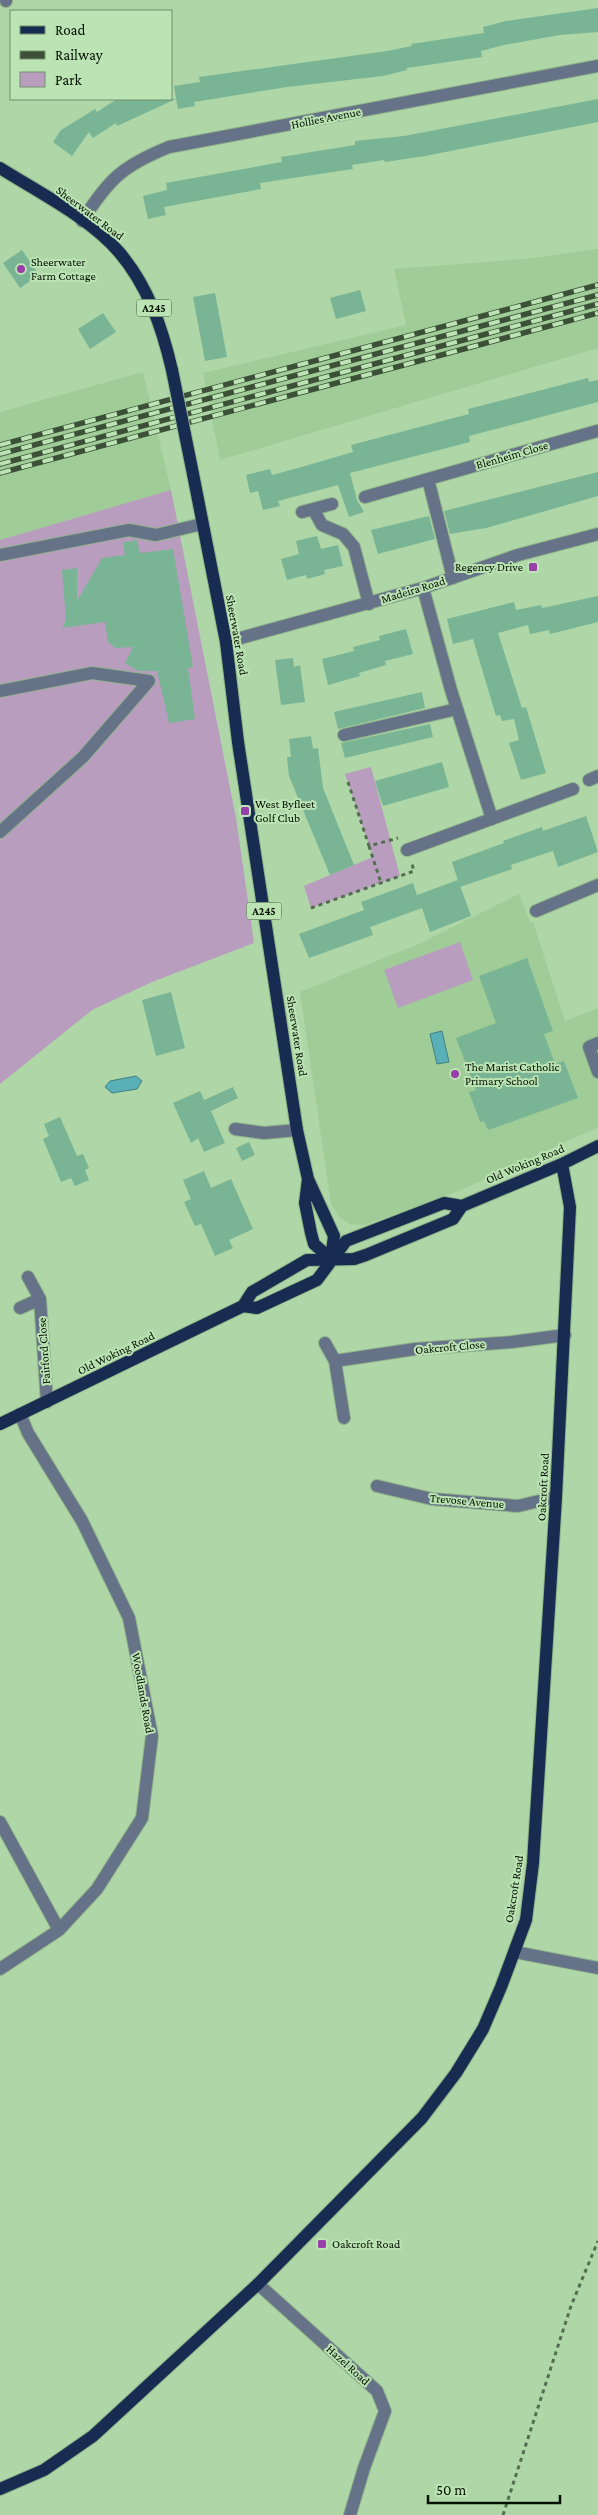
<svg xmlns="http://www.w3.org/2000/svg" width="598" height="2515" font-family="'Crimson Pro',serif">
<style>
.built{fill:#9fcc97}
.green{fill:#b89dbe}
.water{fill:#59b0b6;stroke:#408080}
.building{fill:#79b595}
.lines{fill:none;stroke-linecap:round;stroke-linejoin:round}
.minor-casing{stroke:#8fb289;stroke-width:14}
.major-casing{stroke:#8fb289;stroke-width:14}
.path{stroke:#546e50;stroke-width:3;stroke-dasharray:4 4;stroke-linecap:butt}
.minor{stroke:#657288;stroke-width:12}
.major{stroke:#172c50;stroke-width:12}
.rail-casing{stroke:#3b5037;stroke-width:5.5}
.rail{stroke:#bbe3b3;stroke-width:4;stroke-dasharray:11;stroke-linecap:butt}
.major-bridge-casing{stroke:#8fb289;stroke-width:14;stroke-linecap:butt}
.major-bridge{stroke:#172c50;stroke-width:12}
.poi-dot{fill:#993faa;stroke:#bbe3b3;stroke-width:2}
.labels{text-anchor:middle;stroke-width:4;stroke-linejoin:round;paint-order:stroke}
.shield{fill:#bbe3b3;stroke:#3b4f37;stroke-width:1}
.shield-label{font-size:11px;font-weight:bold;fill:#041002}
.street-label{font-size:12px;fill:#041002;stroke:#bbe3b3}
.poi-label{font-size:12px;fill:#041002;stroke:#bbe3b3;text-anchor:start}
</style>
<rect width="100%" height="100%" fill="#aed6a7"/>
<!-- built -->
<path class="built" d="M 598,249 L 598,348 L 220,460 L 203,373 L 406,325 L 394,269 L 525,259 Z
M 143,372 L 171,490 L 0,540 L 0,412 Z
M 519,894 L 530,922 L 533,922 L 565,1021 L 598,1008 L 598,1127 L 459,1191 L 364,1225 L 350,1224 L 340,1218 L 331,1204 L 300,992 L 419,944 Z"/>
<!-- green -->
<path class="green" d="M 171,490 L 236,818 L 254,943 L 152,982 L 92,1010 L 0,1084 L 0,540 Z
M 371,767 L 400,876 L 311,908 L 304,886 L 373,857 L 345,774 Z
M 460,942 L 473,980 L 398,1008 L 384,970 Z"/>
<!-- water -->
<path class="water" d="M 442,1031 L 449,1062 L 437,1064 L 430,1034 Z
M 136,1076 L 142,1081 L 137,1089 L 112,1093 L 105,1087 L 110,1081 Z"/>
<!-- building -->
<path class="building" d="M 598,8 L 598,32 L 560,35 L 504,45 L 481,51 L 482,57 L 407,68 L 407,70 L 383,76 L 287,87 L 194,102 L 195,106 L 178,109 L 176,99 L 117,126 L 116,123 L 93,138 L 89,132 L 72,156 L 53,142 L 61,130 L 95,109 L 97,112 L 117,99 L 176,99 L 174,86 L 200,82 L 199,77 L 387,51 L 412,46 L 411,44 L 484,33 L 483,27 L 506,21 Z
M 598,99 L 598,122 L 425,156 L 385,162 L 384,160 L 352,165 L 353,169 L 260,183 L 261,189 L 164,207 L 166,215 L 148,219 L 143,196 L 167,190 L 166,183 L 282,162 L 281,157 L 355,145 L 355,141 L 404,136 Z
M 22,250 L 39,275 L 20,288 L 3,263 Z
M 360,290 L 366,311 L 336,319 L 330,298 Z
M 215,293 L 227,357 L 205,361 L 193,297 Z
M 103,313 L 116,332 L 90,349 L 78,329 Z
M 588,378 L 589,382 L 598,380 L 598,402 L 469,436 L 470,442 L 350,473 L 357,500 L 364,512 L 349,517 L 338,485 L 278,501 L 280,506 L 263,510 L 258,491 L 250,493 L 246,475 L 270,469 L 272,475 L 305,466 L 353,452 L 351,445 L 469,414 L 468,409 Z
M 598,472 L 598,496 L 486,528 L 450,534 L 444,511 Z
M 429,516 L 435,539 L 378,554 L 371,530 Z
M 317,536 L 321,549 L 338,545 L 343,566 L 324,570 L 325,574 L 307,579 L 306,575 L 287,580 L 281,559 L 299,554 L 296,541 Z
M 137,540 L 140,553 L 173,549 L 193,667 L 188,668 L 195,719 L 169,723 L 157,671 L 138,671 L 125,663 L 133,647 L 115,648 L 108,642 L 105,622 L 62,628 L 66,620 L 62,570 L 77,568 L 77,601 L 102,558 L 125,555 L 123,542 Z
M 598,596 L 598,622 L 550,634 L 549,630 L 530,634 L 528,625 L 498,633 L 522,708 L 526,707 L 546,773 L 521,780 L 509,743 L 519,740 L 514,719 L 502,721 L 500,715 L 496,716 L 473,639 L 453,644 L 447,619 L 514,602 L 516,610 L 541,605 L 542,608 Z
M 406,629 L 413,654 L 385,661 L 386,665 L 359,673 L 360,676 L 328,685 L 322,659 L 354,651 L 353,647 L 380,640 L 379,636 Z
M 293,658 L 294,667 L 300,665 L 305,702 L 281,705 L 275,660 Z
M 422,692 L 425,708 L 338,729 L 334,712 Z
M 430,724 L 433,737 L 345,758 L 341,743 Z
M 311,736 L 313,749 L 318,748 L 323,788 L 354,865 L 330,875 L 289,776 L 287,757 L 291,757 L 289,739 Z
M 442,762 L 449,787 L 383,806 L 375,781 Z
M 586,816 L 598,852 L 558,867 L 553,851 L 511,865 L 512,869 L 460,887 L 452,862 L 504,843 L 503,841 L 528,832 L 542,827 L 543,831 Z
M 458,880 L 471,916 L 430,932 L 422,908 L 370,927 L 373,935 L 309,958 L 299,934 L 364,910 L 361,902 L 413,883 L 417,895 Z
M 527,958 L 553,1031 L 544,1034 L 555,1064 L 564,1061 L 578,1098 L 488,1130 L 484,1121 L 480,1122 L 469,1092 L 476,1090 L 456,1038 L 496,1023 L 479,976 Z
M 171,992 L 185,1048 L 156,1056 L 142,1000 Z
M 233,1087 L 238,1098 L 211,1111 L 225,1143 L 204,1152 L 198,1138 L 191,1143 L 173,1103 L 200,1091 L 204,1100 Z
M 60,1117 L 77,1156 L 83,1154 L 89,1168 L 85,1170 L 89,1180 L 75,1186 L 71,1178 L 61,1182 L 43,1139 L 49,1136 L 44,1124 Z
M 249,1142 L 255,1155 L 242,1161 L 236,1148 Z
M 204,1171 L 211,1188 L 231,1179 L 253,1229 L 229,1240 L 233,1248 L 215,1256 L 201,1224 L 195,1226 L 184,1202 L 191,1199 L 183,1180 Z"/>
<g class="lines">
<defs>
<path id="minor" d="M 6,0 L 6,1
M 82,221 C 109,179 122,166 169,147 L 598,66
M 428,479 L 453,578
M 365,497 L 597,431
M 313,509 L 322,525 L 343,534 L 354,547 L 369,604
M 302,512 L 332,504
M 0,555 L 129,530 L 156,535 L 202,524
M 423,588 L 451,690 L 492,819
M 226,642 L 423,588 L 518,555 L 598,534
M 0,691 L 92,673 L 149,681
M 344,735 L 457,709
M 589,780 L 598,776
M 0,832 L 83,757 L 149,681
M 407,850 L 573,789
M 536,911 L 598,885
M 598,1043 L 589,1047 L 598,1072
M 235,1129 L 264,1133 L 297,1130
M 28,1277 L 40,1299 L 47,1402
M 20,1308 L 40,1299
M 325,1343 L 335,1361 L 344,1418
M 335,1361 L 415,1349 L 512,1342 L 565,1335
M 377,1486 L 432,1499 L 518,1506 L 556,1497
M 0,1822 L 59,1930
M 515,1952 L 598,1968
M 0,1969 L 59,1930 L 97,1889 L 142,1818 L 152,1736 L 129,1618 L 82,1521 L 28,1433 L 20,1414
M 258,2284 L 377,2391 L 385,2411 L 364,2468 L 350,2515"/>
<path id="major" d="M 0,168 C 38,192 90,218 119,252 C 148,286 162,327 172,370
M 193,474 L 226,642 L 238,742 L 297,1130 L 308,1179 L 305,1203 L 311,1233 L 314,1244 L 331,1259
M 308,1179 L 334,1236 L 331,1258
M 243,1306 L 257,1308 L 317,1280 L 346,1241 L 444,1203 L 462,1206
M 0,1424 L 243,1306 L 252,1292 L 307,1260 L 354,1259 L 366,1255 L 453,1219 L 462,1206 L 562,1164 L 598,1146
M 0,2489 L 44,2470 L 93,2436 L 258,2284 L 422,2118 L 456,2073 L 483,2029 L 501,1987 L 526,1920 L 533,1863 L 556,1497 L 570,1207 L 562,1164"/>
</defs>
<!-- minor casing -->
<use href="#minor" class="minor-casing"/>
<!-- major casing -->
<use href="#major" class="major-casing"/>
<!-- path -->
<path class="path" d="M 348,782 L 369,846 L 398,838
M 369,846 L 381,883
M 311,908 L 414,871 L 412,864
M 503,2515 L 571,2306 L 598,2241"/>
<!-- minor -->
<use href="#minor" class="minor"/>
<!-- major -->
<use href="#major" class="major"/>
<defs>
<path id="rail" d="M 0,445 L 598,285
M 0,454 L 598,295
M 0,464 L 598,304
M 0,473 L 598,313"/>
</defs>
<!-- rail casing -->
<use href="#rail" class="rail-casing"/>
<!-- rail -->
<use href="#rail" class="rail"/>
<defs>
<path id="major-bridge" d="M 172,370 L 193,474"/>
</defs>
<!-- major-bridge casing -->
<use href="#major-bridge" class="major-bridge-casing"/>
<!-- major-bridge -->
<use href="#major-bridge" class="major-bridge"/>
</g>
<!-- markers -->
<g class="poi-dot">
<circle cx="21" cy="269" r="5"/>
<rect x="528" y="562" width="10" height="10" rx="2.5"/>
<rect x="240" y="806" width="10" height="10" rx="2.5"/>
<circle cx="455" cy="1074" r="5"/>
<rect x="317" y="2239" width="10" height="10" rx="2.5"/>
</g>
<g class="labels">
<!-- shield labels -->
<g class="shield">
<rect x="136.5" y="299.5" width="35" height="17" rx="4"/>
<rect x="246.5" y="902.5" width="35" height="17" rx="4"/>
</g>
<g class="shield-label">
<text x="154" y="312">A245</text>
<text x="264" y="915">A245</text>
</g>
<!-- street labels -->
<g class="street-label">
<text transform="translate(326 118) rotate(-11)" y="4">Hollies Avenue</text>
<text transform="translate(90 213) rotate(37)" y="4">Sheerwater Road</text>
<text transform="translate(512 455) rotate(-16)" y="4">Blenheim Close</text>
<text transform="translate(413 590) rotate(-17)" y="4">Madeira Road</text>
<text transform="translate(237 635) rotate(80)" y="4">Sheerwater Road</text>
<text transform="translate(297 1036) rotate(81)" y="4">Sheerwater Road</text>
<text transform="translate(525 1164) rotate(-23)" y="4">Old Woking Road</text>
<text transform="translate(450 1347) rotate(-5)" y="4">Oakcroft Close</text>
<text transform="translate(44 1351) rotate(-94)" y="4">Fairford Close</text>
<text transform="translate(116 1353) rotate(-26)" y="4">Old Woking Road</text>
<text transform="translate(543 1487) rotate(-87)" y="4">Oakcroft Road</text>
<text transform="translate(467 1501) rotate(5)" y="4">Trevose Avenue</text>
<text transform="translate(143 1693) rotate(80)" y="4">Woodlands Road</text>
<text transform="translate(514 1889) rotate(-81)" y="4">Oakcroft Road</text>
<text transform="translate(348 2365) rotate(42)" y="4">Hazel Road</text>
</g>
<!-- poi labels -->
<g class="poi-label">
<text x="31" y="266">Sheerwater<tspan x="31" dy="14">Farm Cottage</tspan></text>
<text x="523" y="571" text-anchor="end">Regency Drive</text>
<text x="255" y="808">West Byfleet<tspan x="255" dy="14">Golf Club</tspan></text>
<text x="465" y="1071">The Marist Catholic<tspan x="465" dy="14">Primary School</tspan></text>
<text x="332" y="2248">Oakcroft Road</text>
</g>
</g>
<!-- legend -->
<rect x="10" y="10" width="162" height="90" fill="#bbe3b3" stroke="#728f6c"/>
<rect x="20" y="26" width="25" height="8" fill="#172c50" stroke="#728f6c"/>
<text x="55" y="35" font-size="15" fill="#041002">Road</text>
<rect x="20" y="51" width="25" height="8" fill="#3b5037" stroke="#728f6c"/>
<text x="55" y="60" font-size="15" fill="#041002">Railway</text>
<rect x="20" y="72" width="25" height="15" fill="#b89dbe" stroke="#728f6c"/>
<text x="55" y="85" font-size="15" fill="#041002">Park</text>
<!-- scale -->
<path d="M428 2495v8h132v-8" fill="none" stroke="#041002" stroke-width="2.5"/>
<text x="436" y="2495" font-size="15" fill="#041002" stroke="#bbe3b3" stroke-width="4" paint-order="stroke">50 m</text>
</svg>
